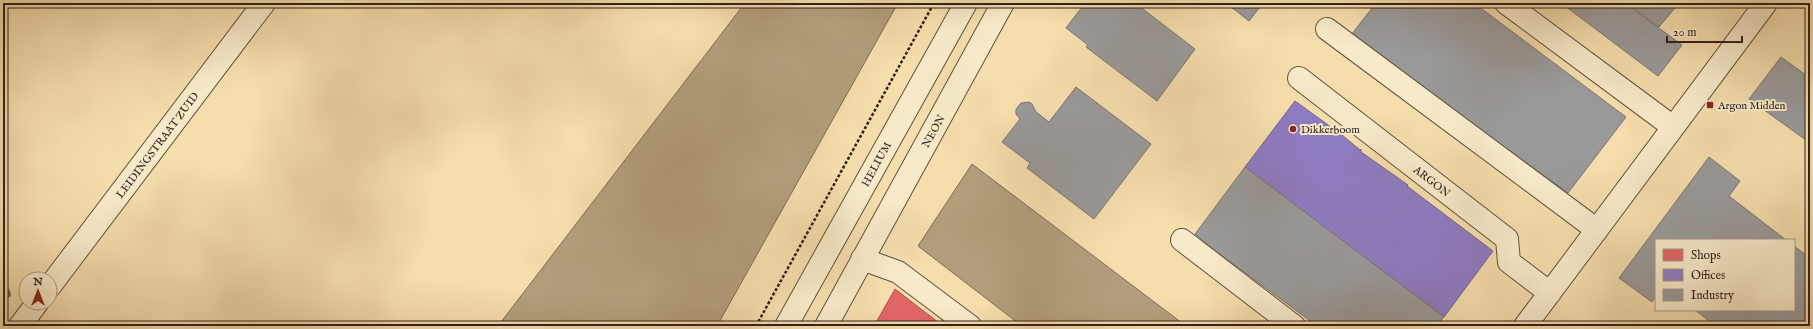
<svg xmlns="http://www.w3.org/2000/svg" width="1813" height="329" font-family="'IM FELL English',serif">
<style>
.water{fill:#b29e7b;stroke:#7e6c55}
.shops{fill:#e06666;stroke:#ab5250}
.offices{fill:#8e7cc3;stroke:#726191}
.industry{fill:#999;stroke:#797573}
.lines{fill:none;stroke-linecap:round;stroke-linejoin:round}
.stream{stroke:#7e6c55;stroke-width:8}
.minor-casing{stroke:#60513f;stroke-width:24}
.path{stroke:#2f221b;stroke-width:2.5;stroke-dasharray:3 2;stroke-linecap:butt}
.minor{stroke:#f8eac9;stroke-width:22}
.poi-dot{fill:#8f2418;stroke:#f8eac9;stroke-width:1.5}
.labels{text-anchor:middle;stroke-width:4;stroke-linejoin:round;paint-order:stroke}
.poi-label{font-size:11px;fill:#2f221b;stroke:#f8eac9;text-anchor:start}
.street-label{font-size:11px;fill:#2f221b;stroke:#f8eac9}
</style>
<rect width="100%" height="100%" fill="#f5deac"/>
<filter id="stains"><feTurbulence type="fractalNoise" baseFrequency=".005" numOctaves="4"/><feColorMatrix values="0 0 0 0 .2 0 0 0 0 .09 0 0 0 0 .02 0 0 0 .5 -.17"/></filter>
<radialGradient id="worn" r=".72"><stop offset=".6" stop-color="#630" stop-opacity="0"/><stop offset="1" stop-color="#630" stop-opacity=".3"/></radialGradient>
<!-- water -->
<path class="water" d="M 745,3 L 898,3 L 717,326 L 498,326 Z
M 972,164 L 1186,326 L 1022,326 L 918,246 Z"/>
<!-- shops -->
<path class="shops" d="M 895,289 L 943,326 L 874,326 Z"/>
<!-- offices -->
<path class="offices" d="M 1295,101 L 1342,135 L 1360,150 L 1361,149 L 1361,152 L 1408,185 L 1407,186 L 1493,251 L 1444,317 L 1245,167 Z"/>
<!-- industry -->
<path class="industry" d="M 1085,3 L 1135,3 L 1195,49 L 1157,101 L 1086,47 L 1088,45 L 1066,28 Z
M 1226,3 L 1263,3 L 1249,21 Z
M 1376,3 L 1474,3 L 1626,117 L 1568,193 L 1351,35 Z
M 1561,3 L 1625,3 L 1682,45 L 1658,76 Z
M 1627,3 L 1679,3 L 1659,27 Z
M 1781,57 L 1810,78 L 1810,143 L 1749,99 Z
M 1076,87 L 1151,144 L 1094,219 L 1027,168 L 1030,163 L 1002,142 L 1020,119 L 1016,114 L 1016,109 L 1021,103 L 1029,102 L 1032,104 L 1036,112 L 1049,122 Z
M 1709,157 L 1740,181 L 1729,196 L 1786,240 L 1656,240 L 1656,296 L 1652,302 L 1619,278 Z
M 1245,167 L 1444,317 L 1443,318 L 1436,326 L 1317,326 L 1213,249 L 1195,234 Z
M 1794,246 L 1810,258 L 1810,326 L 1716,326 L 1695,310 L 1794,310 Z"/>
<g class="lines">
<!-- stream -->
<path class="stream" d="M 3,285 L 7,294"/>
<defs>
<path id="minor" d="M 1506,3 L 1673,127
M 1327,29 L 1597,230
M 1299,78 L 1507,239 L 1509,262 L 1550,293
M 1182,240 L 1294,326
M 862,259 L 898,272 L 970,326
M 50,286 L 264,3
M 20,326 L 37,303
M 786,326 L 966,3
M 826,326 L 1003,3
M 1525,326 L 1766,3"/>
</defs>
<!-- minor casing -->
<use href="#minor" class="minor-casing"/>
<!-- path -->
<path class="path" d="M 756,326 L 934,3"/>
<!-- minor -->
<use href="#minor" class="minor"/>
</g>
<!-- markers -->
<g class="poi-dot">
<rect x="1706" y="101" width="8" height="8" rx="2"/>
<circle cx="1293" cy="129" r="4"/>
</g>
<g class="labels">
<!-- poi labels -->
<g class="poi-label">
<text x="1718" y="109">Argon Midden</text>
<text x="1301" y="133">Dikkerboom</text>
</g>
<!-- street labels -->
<g class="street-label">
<text transform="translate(933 131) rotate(-61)" y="4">NEON</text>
<text transform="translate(157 145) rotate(-53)" y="4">LEIDINGSTRAAT ZUID</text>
<text transform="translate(876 164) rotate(-61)" y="4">HELIUM</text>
<text transform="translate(1432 181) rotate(38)" y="4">ARGON</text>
</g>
</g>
<!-- margin -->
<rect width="1813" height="329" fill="none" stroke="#f5deac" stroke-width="16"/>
<rect x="4" y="4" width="1805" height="321" fill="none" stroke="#2f221b" stroke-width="2"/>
<rect x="8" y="8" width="1797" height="313" fill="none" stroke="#2f221b"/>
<!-- legend -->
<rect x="1655" y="239" width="140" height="72" fill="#f8eac9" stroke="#a89a83"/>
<rect x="1663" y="249" width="20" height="12" fill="#e06666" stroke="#a89a83"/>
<text x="1691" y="259" font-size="12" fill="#2f221b">Shops</text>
<rect x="1663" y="269" width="20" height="12" fill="#8e7cc3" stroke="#a89a83"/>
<text x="1691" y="279" font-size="12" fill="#2f221b">Offices</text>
<rect x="1663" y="289" width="20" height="12" fill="#999999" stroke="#a89a83"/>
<text x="1691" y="299" font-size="12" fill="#2f221b">Industry</text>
<!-- north arrow -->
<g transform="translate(38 291)"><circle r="19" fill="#f8eac9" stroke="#a89a83"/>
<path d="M0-3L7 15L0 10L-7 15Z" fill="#8f2418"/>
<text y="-6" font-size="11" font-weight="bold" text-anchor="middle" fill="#2f221b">N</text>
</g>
<!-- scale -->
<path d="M1667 36v6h75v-6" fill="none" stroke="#2f221b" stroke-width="2"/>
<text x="1673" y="36" font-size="12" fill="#2f221b" stroke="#f8eac9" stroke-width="3" paint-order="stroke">20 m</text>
<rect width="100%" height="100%" filter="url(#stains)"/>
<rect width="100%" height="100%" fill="url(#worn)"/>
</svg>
